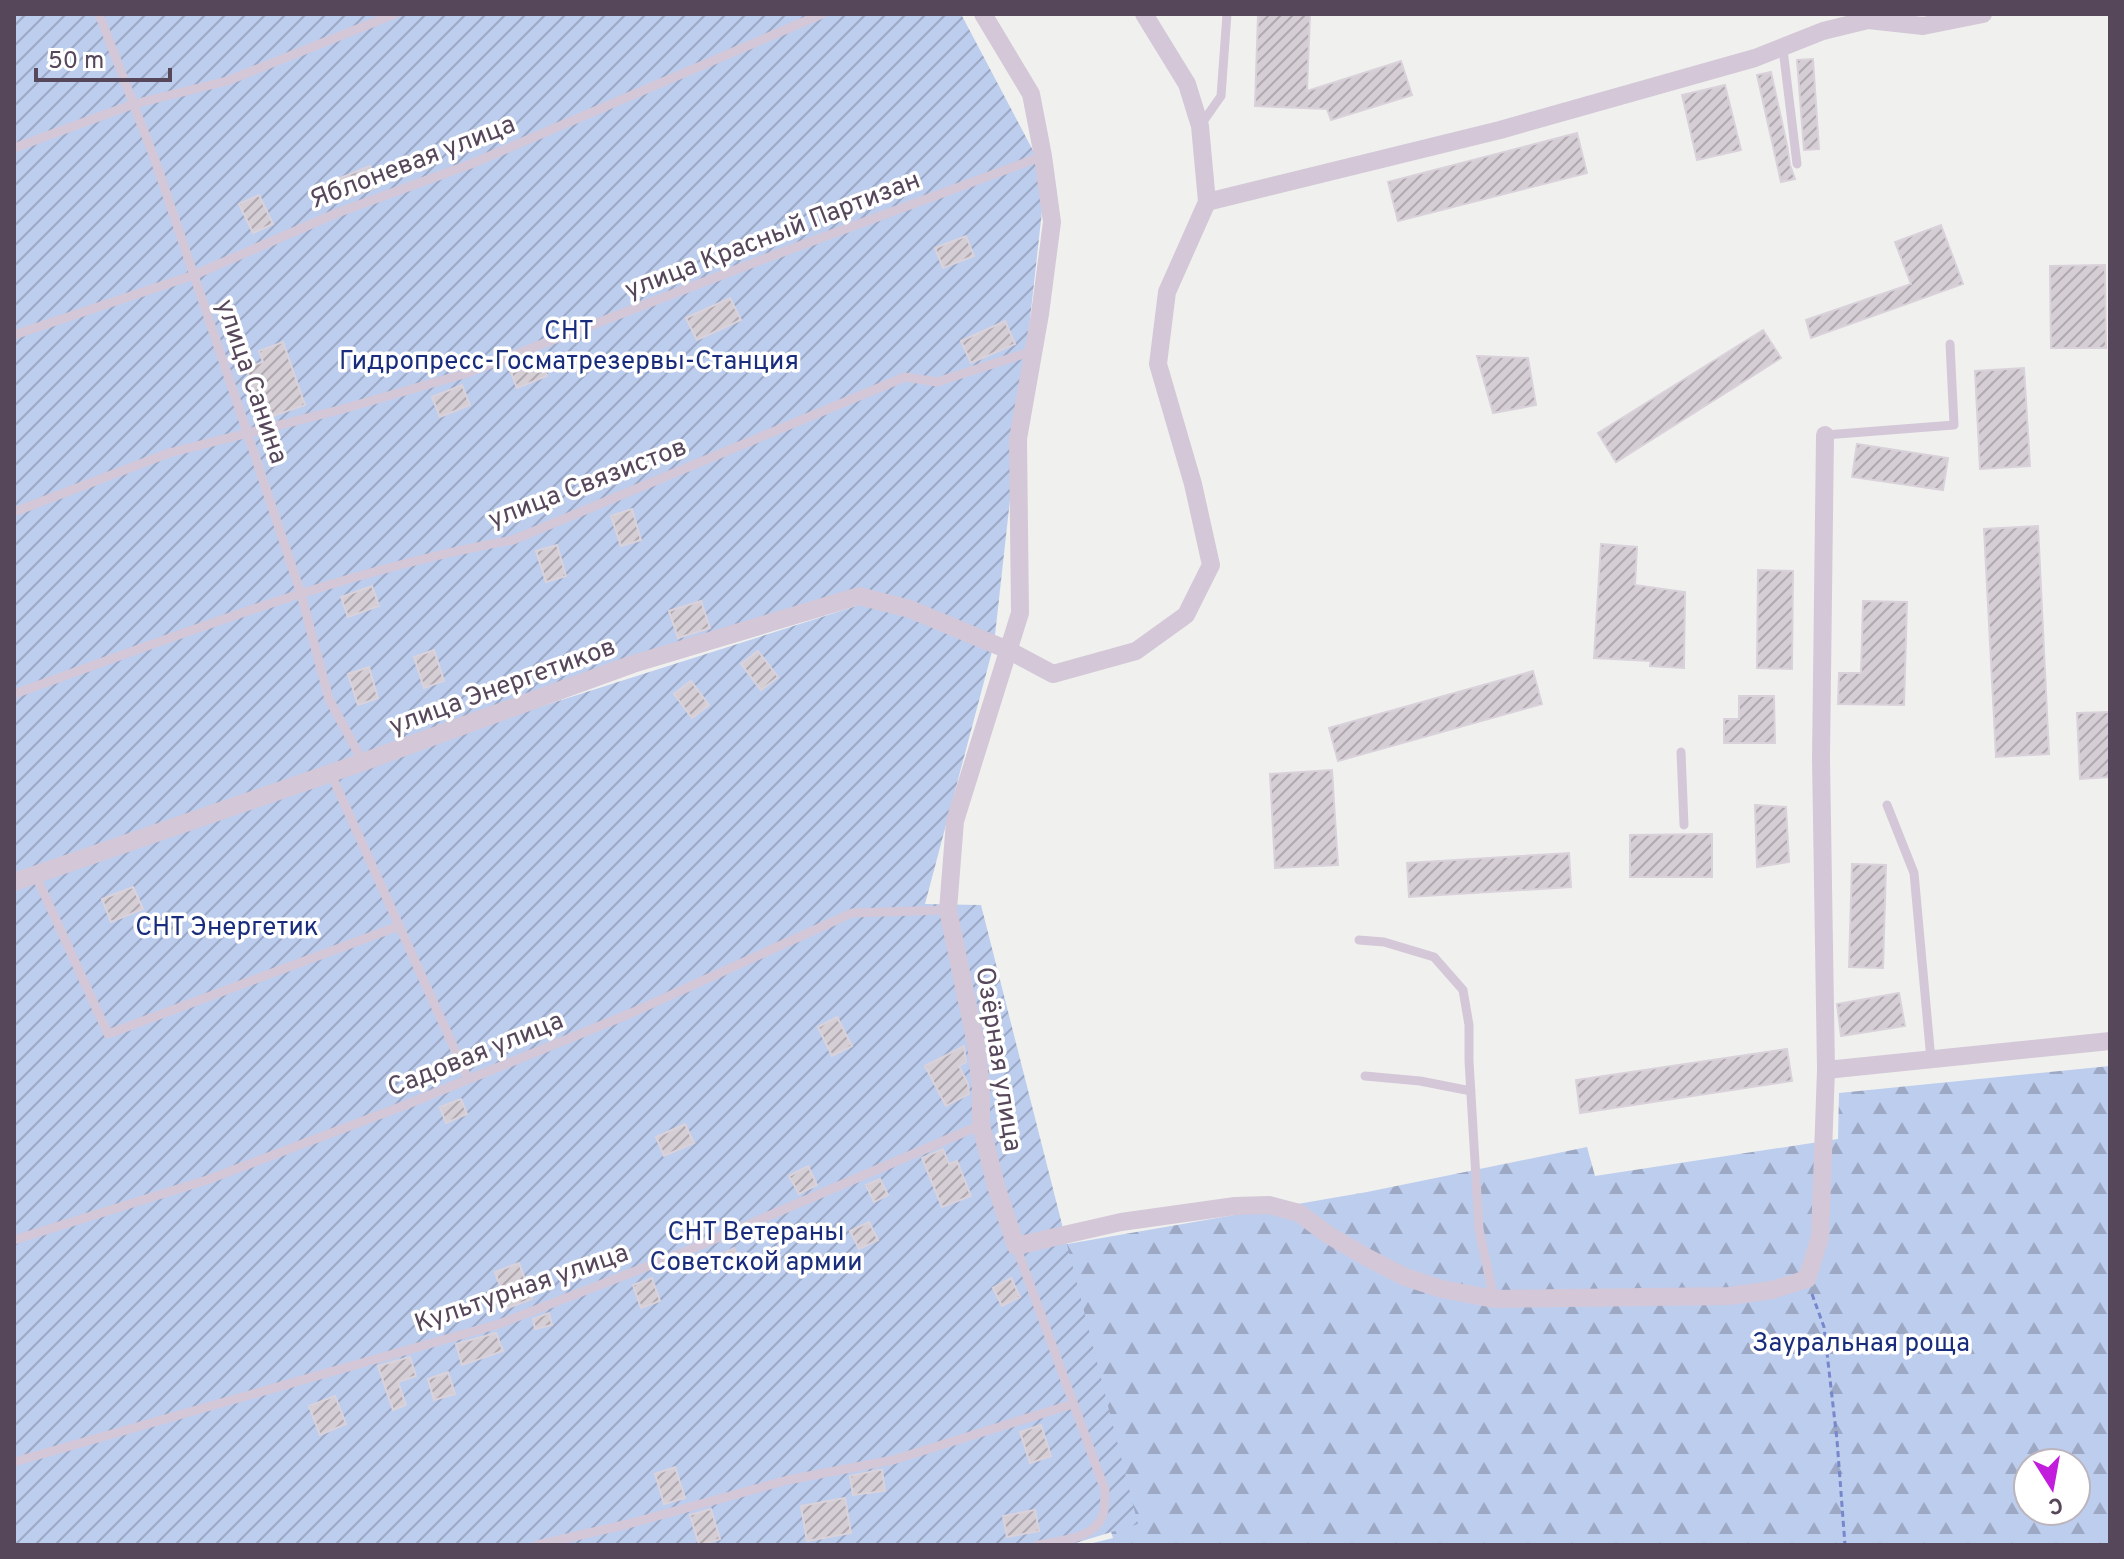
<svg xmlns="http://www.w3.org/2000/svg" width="2124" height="1559" font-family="Overpass,sans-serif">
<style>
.forest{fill:url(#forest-firs);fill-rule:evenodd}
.garden{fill:url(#garden-furrows);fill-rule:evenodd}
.building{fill:url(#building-hatch);stroke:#dad2da;stroke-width:2}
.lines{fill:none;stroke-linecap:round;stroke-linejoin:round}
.path{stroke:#7687cb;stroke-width:3;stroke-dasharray:6 4;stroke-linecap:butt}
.lane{stroke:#d4c8d8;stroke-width:9}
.street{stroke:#d4c8d8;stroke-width:18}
.labels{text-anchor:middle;stroke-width:7;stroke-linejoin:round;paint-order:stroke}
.street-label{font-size:26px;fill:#57475b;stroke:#fff}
.park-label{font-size:26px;fill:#192d7c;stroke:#fff}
</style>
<defs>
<pattern id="forest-firs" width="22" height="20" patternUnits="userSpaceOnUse" patternTransform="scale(2)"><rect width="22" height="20" fill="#bdcdee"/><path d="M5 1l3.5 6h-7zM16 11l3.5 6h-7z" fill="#9ca8c4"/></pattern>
<pattern id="garden-furrows" width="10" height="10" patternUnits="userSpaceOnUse" patternTransform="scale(2)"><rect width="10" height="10" fill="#bdcdee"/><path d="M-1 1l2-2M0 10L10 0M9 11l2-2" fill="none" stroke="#9ca8c4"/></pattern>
<pattern id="building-hatch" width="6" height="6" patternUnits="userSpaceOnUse" patternTransform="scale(2)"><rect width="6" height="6" fill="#d5ced5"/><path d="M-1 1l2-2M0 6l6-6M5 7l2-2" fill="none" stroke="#b0a9b0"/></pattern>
</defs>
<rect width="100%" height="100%" fill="#f0f1ee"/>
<!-- forest -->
<path class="forest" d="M 2110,1066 L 2110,1545 L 1085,1545 L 1113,1538 L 1021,1252 L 1367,1192 L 1587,1147 L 1595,1176 L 1838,1139 L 1839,1093 ZM 2028,1463 L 2076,1463 L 2076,1511 L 2028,1511 Z"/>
<!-- garden -->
<path class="garden" d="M 14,14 L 961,14 L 1046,175 L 994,644 L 925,904 L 981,905 L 1138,1524 L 1069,1545 L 14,1545 ZM 859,596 L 872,601 L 426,743 Z"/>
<!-- building -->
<path class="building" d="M 1258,14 L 1310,14 L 1307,91 L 1401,61 L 1412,95 L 1331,120 L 1327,109 L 1255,106 Z
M 1813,59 L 1819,149 L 1804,150 L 1797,60 Z
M 1771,72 L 1787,145 L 1790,165 L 1795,179 L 1781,182 L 1757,75 Z
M 1725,85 L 1741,150 L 1697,160 L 1682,95 Z
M 1577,133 L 1587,173 L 1398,221 L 1388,182 Z
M 370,166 L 378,187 L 347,198 L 340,178 Z
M 259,195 L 273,224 L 253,233 L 239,204 Z
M 1941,225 L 1963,284 L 1811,338 L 1806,320 L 1911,284 L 1895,242 Z
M 966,236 L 974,256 L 943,268 L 935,248 Z
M 2105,265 L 2106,348 L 2051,348 L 2050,266 Z
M 730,298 L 741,320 L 697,340 L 686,318 Z
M 1005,321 L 1015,344 L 971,363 L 961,341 Z
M 1763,330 L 1781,358 L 1616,462 L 1598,433 Z
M 283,342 L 305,405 L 264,419 L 246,368 L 263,362 L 259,351 Z
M 539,356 L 547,376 L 517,388 L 509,367 Z
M 1477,356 L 1528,358 L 1536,405 L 1493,413 Z
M 2024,368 L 2030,466 L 1980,469 L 1975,371 Z
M 462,385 L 470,405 L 440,417 L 432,397 Z
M 1857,444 L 1948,458 L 1943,490 L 1852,477 Z
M 632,509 L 641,540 L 621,546 L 611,516 Z
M 2038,526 L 2049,754 L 1996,757 L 1984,529 Z
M 1601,544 L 1637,547 L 1635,585 L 1685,592 L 1684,668 L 1650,666 L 1651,661 L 1594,658 Z
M 557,545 L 566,576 L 546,582 L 536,551 Z
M 1758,570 L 1793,571 L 1792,669 L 1757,668 Z
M 372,586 L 379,606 L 348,617 L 341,597 Z
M 701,601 L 710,628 L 678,638 L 669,611 Z
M 1863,601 L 1907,602 L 1904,705 L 1838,704 L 1839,673 L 1861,673 Z
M 434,650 L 444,681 L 424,688 L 414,657 Z
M 758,651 L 778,677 L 761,690 L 741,664 Z
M 369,667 L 378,698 L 358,705 L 348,674 Z
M 1533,671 L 1542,704 L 1338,761 L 1329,728 Z
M 691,681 L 709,705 L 692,718 L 674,694 Z
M 1739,696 L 1774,696 L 1775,743 L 1724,743 L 1724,719 L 1739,719 Z
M 2110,712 L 2110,777 L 2080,779 L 2077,713 Z
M 1332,770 L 1338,865 L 1275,868 L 1270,774 Z
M 1755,805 L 1786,807 L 1789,862 L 1757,867 Z
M 1712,834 L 1712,877 L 1630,877 L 1630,835 Z
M 1569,853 L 1571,887 L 1409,897 L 1407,863 Z
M 1852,864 L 1886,865 L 1883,968 L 1849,967 Z
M 133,887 L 143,909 L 111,922 L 102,899 Z
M 1899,993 L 1905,1026 L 1841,1036 L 1837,1004 Z
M 837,1017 L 852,1046 L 832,1056 L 818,1027 Z
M 964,1046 L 966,1062 L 959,1066 L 968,1084 L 969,1094 L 946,1106 L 925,1066 Z
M 1787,1049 L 1792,1081 L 1580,1113 L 1576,1080 Z
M 461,1099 L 467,1114 L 446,1123 L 440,1107 Z
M 685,1124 L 694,1143 L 664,1156 L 656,1137 Z
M 943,1149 L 949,1164 L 957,1161 L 971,1196 L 942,1207 L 922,1158 Z
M 808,1166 L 817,1185 L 799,1194 L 789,1176 Z
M 880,1179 L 888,1195 L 874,1202 L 866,1185 Z
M 869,1222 L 878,1240 L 859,1249 L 850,1231 Z
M 734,1248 L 742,1265 L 728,1272 L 720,1255 Z
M 519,1263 L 532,1299 L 508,1308 L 495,1272 Z
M 652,1278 L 660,1301 L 641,1308 L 633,1285 Z
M 1011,1278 L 1020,1297 L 1002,1306 L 993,1288 Z
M 549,1313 L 552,1325 L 535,1329 L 533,1319 Z
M 496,1333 L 503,1351 L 462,1365 L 456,1344 Z
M 410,1357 L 416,1376 L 398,1382 L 406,1405 L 393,1410 L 378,1366 Z
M 448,1372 L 455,1394 L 434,1400 L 428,1379 Z
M 335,1396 L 346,1424 L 320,1435 L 309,1406 Z
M 1041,1425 L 1051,1456 L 1030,1463 L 1020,1432 Z
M 675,1467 L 685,1498 L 664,1504 L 655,1474 Z
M 879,1470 L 882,1470 L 885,1491 L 853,1495 L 850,1476 Z
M 845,1498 L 851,1533 L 807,1541 L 801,1506 Z
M 711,1509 L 720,1539 L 699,1545 L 690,1515 Z
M 1035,1510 L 1039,1531 L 1007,1537 L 1003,1516 Z"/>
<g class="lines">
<!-- path -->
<path class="path" d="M 1812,1294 L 1824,1327 L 1837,1440 L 1845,1545"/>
<!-- lane -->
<path class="lane" d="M 99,14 L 155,160 L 247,432 L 301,594 L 329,699 L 363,762
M 1783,49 L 1797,164
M 1200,126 L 1221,96 L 1227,14
M 14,148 L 134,104 L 227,81 L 395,14
M 14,335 L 194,275 L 337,213 L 471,164 L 822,14
M 1825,435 L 1954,425 L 1950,344
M 14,512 L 169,453 L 343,409 L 464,374 L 764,259 L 1043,156
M 14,694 C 177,636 343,570 513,540 L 905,377 L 937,382 L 1033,351
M 1681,752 L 1684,825
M 331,774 L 468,1079
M 1887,805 L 1914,873 L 1931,1060
M 36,876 L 108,1034 L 399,926
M 1359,940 L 1384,942 L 1434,957 L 1463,990 L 1469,1025 L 1469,1061 L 1479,1229 L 1494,1299
M 1365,1076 L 1420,1081 L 1471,1091
M 14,1240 L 207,1180 L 408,1104 L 629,1014 L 852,913 L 948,910
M 1016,1246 L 1105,1490 C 1104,1498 1106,1509 1102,1517 C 1093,1539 1059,1541 1038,1545
M 14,1462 L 499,1324 L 682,1253 L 981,1125
M 537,1545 L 628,1524 L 788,1480 L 893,1460 L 1073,1404"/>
<!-- street -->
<path class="street" d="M 983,14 L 1031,94 L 1043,156 L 1052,222 L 1040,314 L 1018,439 L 1020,613 L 955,821 L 948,910 L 976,1044 L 981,1089 L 981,1125 L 996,1186 L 1016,1246 L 1121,1222 L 1235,1206 L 1269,1205 L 1299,1213 L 1327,1234 L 1368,1258 L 1405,1277 L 1442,1289 L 1494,1299 L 1729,1296 L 1772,1290 L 1807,1279 L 1820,1237 L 1826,1070 L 1821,758 L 1825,435
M 1207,202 L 1500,130 L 1755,58 L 1823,31 L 1868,20 L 1923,26 L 1983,14
M 14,882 L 363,762 L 633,664 L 859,596 L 910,609 L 1008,650 L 1053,674 L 1136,651 L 1186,615 L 1211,565 L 1193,484 L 1158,364 L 1167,292 L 1207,202 L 1200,126 L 1187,84 L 1144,14
M 1826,1070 L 2110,1041"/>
</g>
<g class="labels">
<!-- street labels -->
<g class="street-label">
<text transform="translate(412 161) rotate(-21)" y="9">Яблоневая улица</text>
<text transform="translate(772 234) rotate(-21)" y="9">улица Красный Партизан</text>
<text transform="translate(253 381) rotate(71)" y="9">улица Санина</text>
<text transform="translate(587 482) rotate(-21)" y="9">улица Связистов</text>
<text transform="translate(502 685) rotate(-20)" y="9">улица Энергетиков</text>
<text transform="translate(475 1053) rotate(-22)" y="9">Садовая улица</text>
<text transform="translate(1000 1059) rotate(81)" y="9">Озёрная улица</text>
<text transform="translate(521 1287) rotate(-19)" y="9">Культурная улица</text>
</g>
<!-- park labels -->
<g class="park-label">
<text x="569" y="339">СНТ<tspan x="569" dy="30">Гидропресс-Госматрезервы-Станция</tspan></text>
<text x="227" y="935">СНТ Энергетик</text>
<text x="756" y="1240">СНТ Ветераны<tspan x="756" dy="30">Советской армии</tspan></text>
<text x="1861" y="1351">Зауральная роща</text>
</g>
</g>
<!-- border -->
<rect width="2124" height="1559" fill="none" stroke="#57475b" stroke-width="32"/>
<!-- north arrow -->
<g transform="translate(2052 1487) rotate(169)"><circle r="38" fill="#ffffff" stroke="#bcb5bd" stroke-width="2"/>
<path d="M0-6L14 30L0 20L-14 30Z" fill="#c21cdd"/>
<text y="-12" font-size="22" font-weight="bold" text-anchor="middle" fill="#57475b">С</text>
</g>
<!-- scale -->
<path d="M36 68v12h134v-12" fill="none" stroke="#57475b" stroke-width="4"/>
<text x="48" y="68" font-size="24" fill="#57475b" stroke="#ffffff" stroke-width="6" paint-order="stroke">50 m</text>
</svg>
